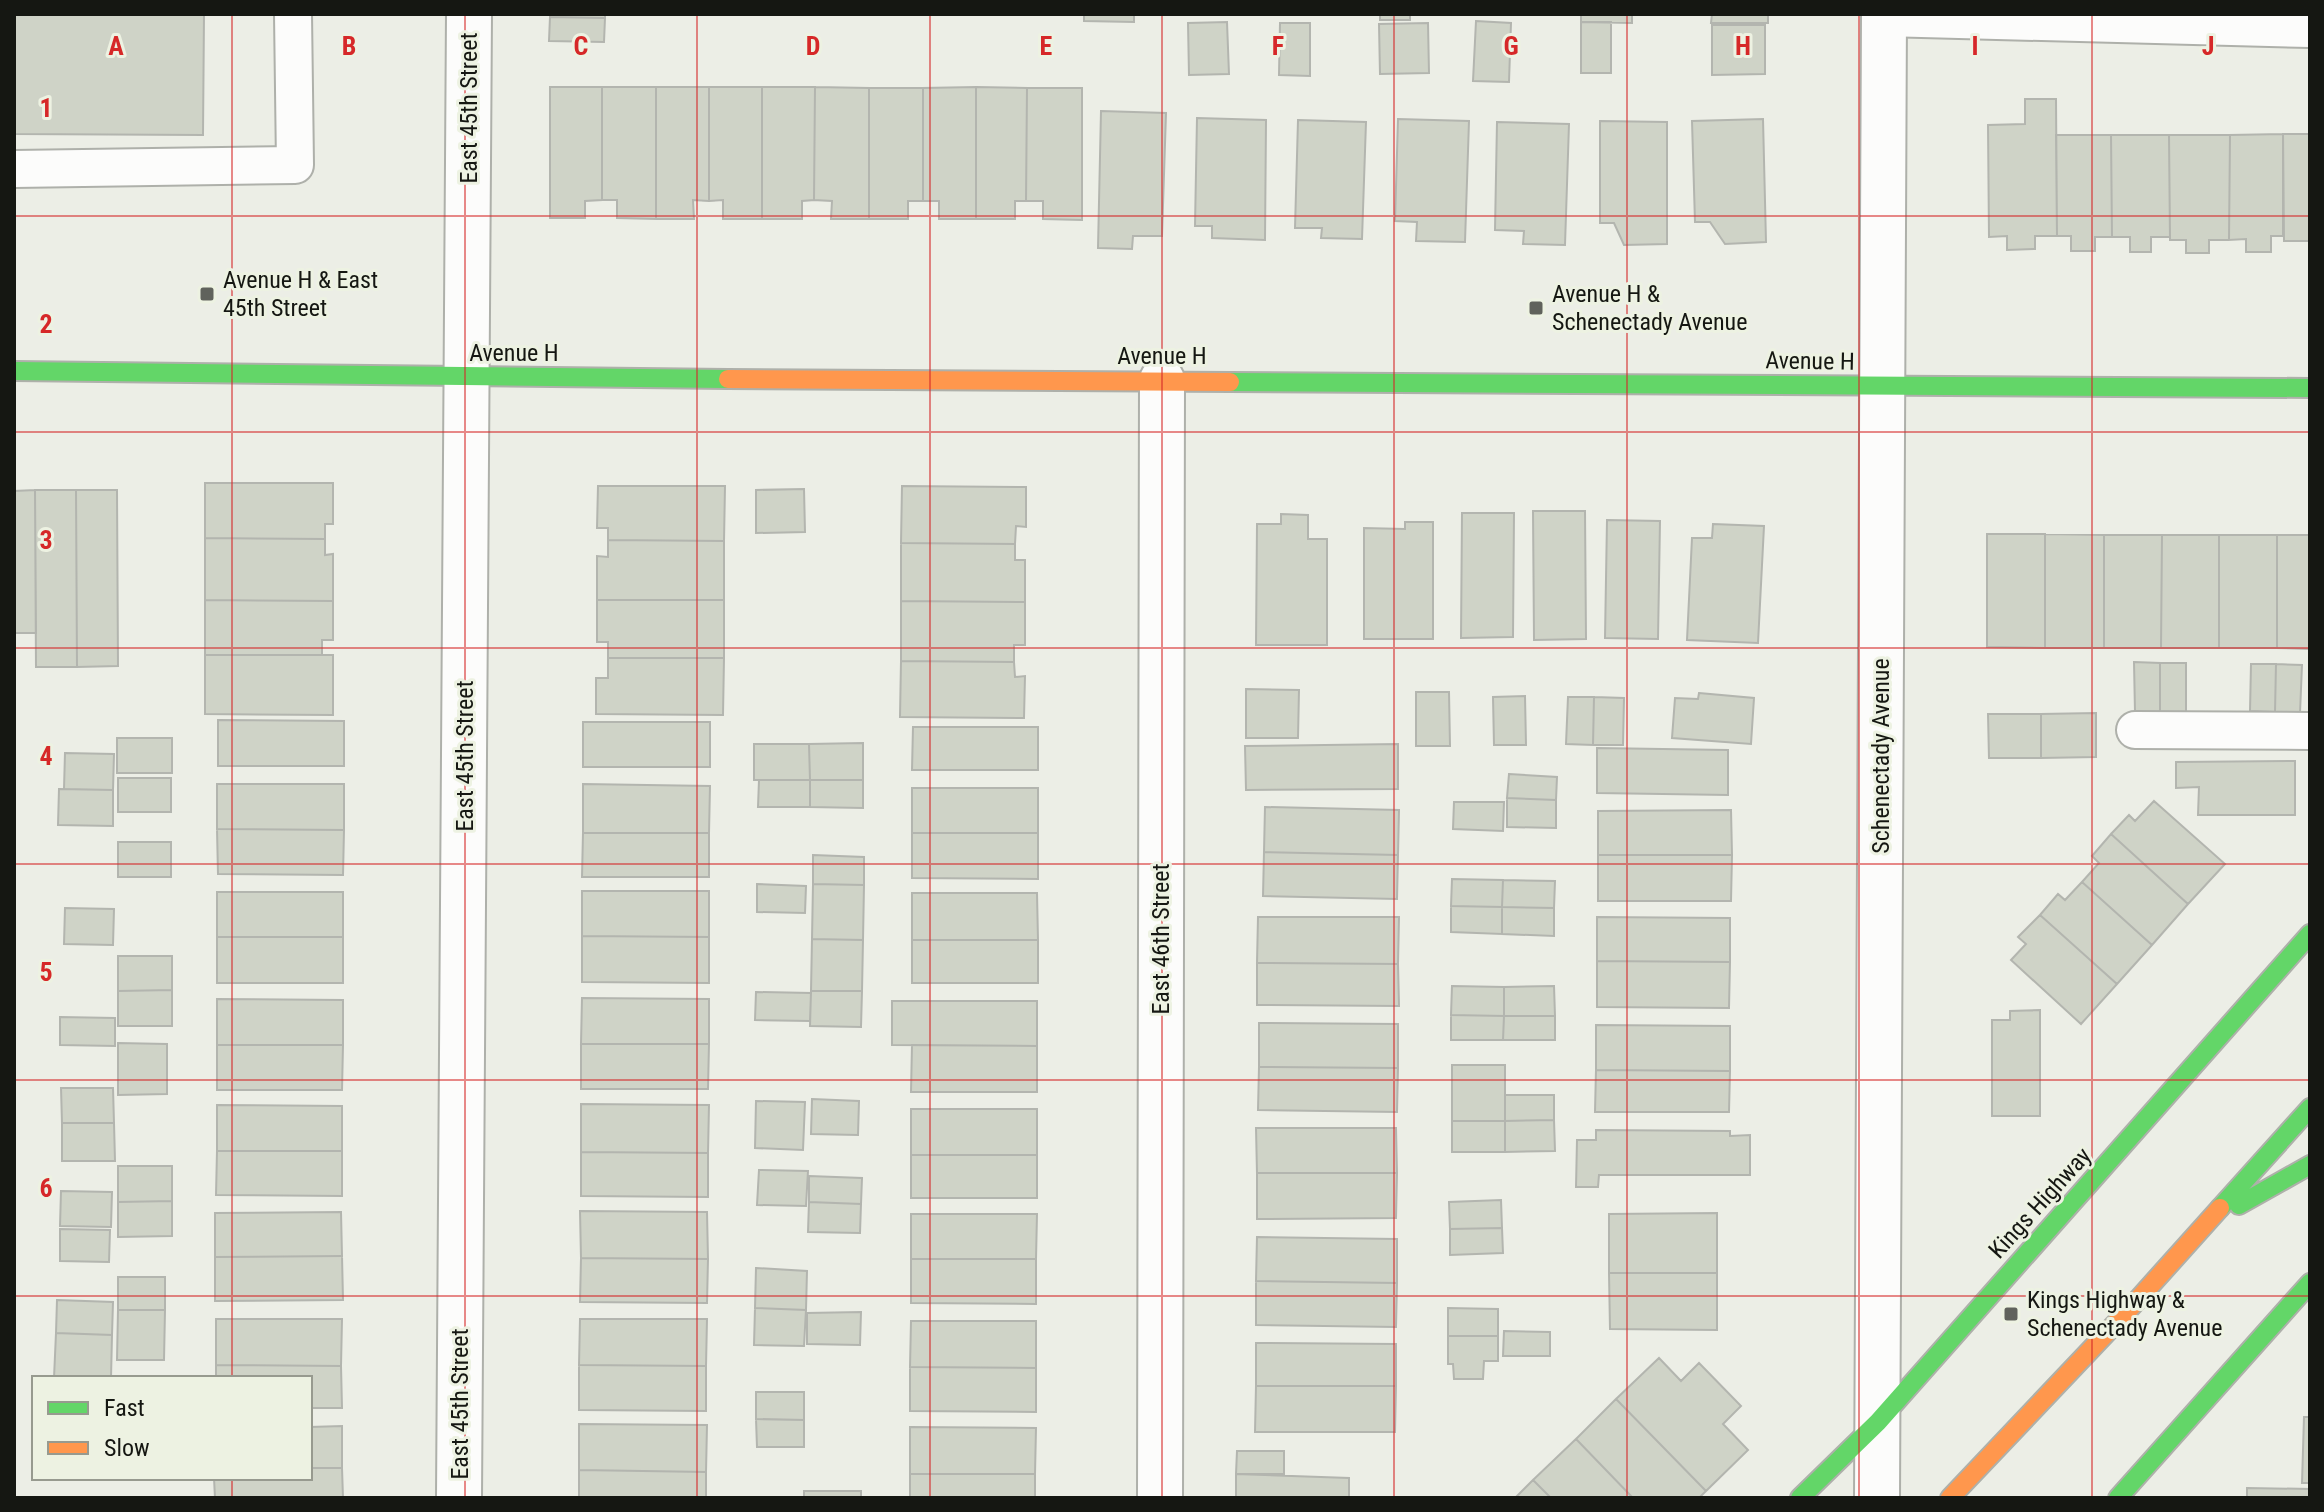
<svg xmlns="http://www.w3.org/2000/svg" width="2324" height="1512" font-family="'Roboto Condensed',sans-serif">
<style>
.building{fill:#cfd3c7;stroke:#b3b5af;stroke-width:2}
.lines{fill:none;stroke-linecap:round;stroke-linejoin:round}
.lane-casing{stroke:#aeb0aa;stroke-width:40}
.street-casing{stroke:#aeb0aa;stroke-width:48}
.fast-casing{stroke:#aeb0aa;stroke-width:22}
.slow-casing{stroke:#aeb0aa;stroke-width:22}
.lane{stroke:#fcfcfb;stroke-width:36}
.street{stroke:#fcfcfb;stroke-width:44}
.fast{stroke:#63d668;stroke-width:18}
.slow{stroke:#ff974d;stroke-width:18}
.grid{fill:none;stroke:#d62828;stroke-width:2;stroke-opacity:0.55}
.poi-dot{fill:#60625c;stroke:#edf2e2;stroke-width:3}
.labels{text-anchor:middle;stroke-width:6;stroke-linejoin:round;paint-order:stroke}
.street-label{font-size:24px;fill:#151712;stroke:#edf2e2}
.poi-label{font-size:24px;fill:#151712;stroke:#edf2e2;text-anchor:start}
.grid-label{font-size:26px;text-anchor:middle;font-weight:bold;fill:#d62828;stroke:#edf2e2;stroke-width:6;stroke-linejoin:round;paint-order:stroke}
</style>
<rect width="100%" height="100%" fill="#eceee6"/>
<!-- building -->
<path class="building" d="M 14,14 L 204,14 L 203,135 L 14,134 Z
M 550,14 L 605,14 L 605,18 L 550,17 Z
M 1084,14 L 1134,14 L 1134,22 L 1084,21 Z
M 1380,14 L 1410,14 L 1410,20 L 1380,20 Z
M 1581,14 L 1632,14 L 1632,23 L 1581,22 Z
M 1712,14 L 1768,14 L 1768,23 L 1711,23 Z
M 550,17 L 605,18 L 604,42 L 549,41 Z
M 1476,21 L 1511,23 L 1509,82 L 1473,81 Z
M 1227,22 L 1229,74 L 1189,75 L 1188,23 Z
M 1581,22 L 1611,22 L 1611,73 L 1581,73 Z
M 1280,23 L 1310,23 L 1310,76 L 1279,75 Z
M 1428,23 L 1429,73 L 1380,74 L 1379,24 Z
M 1712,25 L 1765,25 L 1765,74 L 1712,75 Z
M 550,87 L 602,87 L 602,200 L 585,201 L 585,218 L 550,218 Z
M 602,87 L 656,87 L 656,219 L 617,218 L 617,200 L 602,200 Z
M 656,87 L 709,87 L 709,201 L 693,200 L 694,219 L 656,219 Z
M 709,87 L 762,87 L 762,219 L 723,219 L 723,200 L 709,201 Z
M 762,87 L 815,87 L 814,200 L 802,201 L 802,219 L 762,219 Z
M 815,87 L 869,88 L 869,219 L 831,219 L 832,201 L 814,200 Z
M 976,87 L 976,219 L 939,219 L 939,201 L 923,201 L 923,88 Z
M 976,87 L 1027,88 L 1026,201 L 1015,201 L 1015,219 L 976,219 Z
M 869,88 L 923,88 L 923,201 L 908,201 L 908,219 L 869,219 Z
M 1027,88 L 1082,88 L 1082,220 L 1043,219 L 1043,201 L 1026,201 Z
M 2025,99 L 2056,99 L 2057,236 L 2035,236 L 2035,249 L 2007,250 L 2007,236 L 1989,237 L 1988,125 L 2025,124 Z
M 1101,111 L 1166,113 L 1162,236 L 1133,236 L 1132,249 L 1098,248 Z
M 1197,118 L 1266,120 L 1265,240 L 1212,238 L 1212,226 L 1195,226 Z
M 1398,119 L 1469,121 L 1465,242 L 1416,241 L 1417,222 L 1395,221 Z
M 1763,119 L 1766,242 L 1725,244 L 1710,222 L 1695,222 L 1692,121 Z
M 1298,120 L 1366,122 L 1362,239 L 1321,238 L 1322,228 L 1295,228 Z
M 1600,121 L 1667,122 L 1667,244 L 1624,245 L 1614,223 L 1600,223 Z
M 1497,122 L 1569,124 L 1565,245 L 1523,244 L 1524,231 L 1495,230 Z
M 2283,134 L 2283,236 L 2271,236 L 2271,252 L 2246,252 L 2246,239 L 2229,240 L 2230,135 Z
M 2283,134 L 2310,134 L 2310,241 L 2284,241 Z
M 2056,135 L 2111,135 L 2112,237 L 2095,237 L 2095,251 L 2071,251 L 2071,236 L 2057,236 Z
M 2111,135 L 2169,135 L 2170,237 L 2151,237 L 2151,252 L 2130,252 L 2130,237 L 2112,237 Z
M 2169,135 L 2230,135 L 2229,240 L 2209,240 L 2209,253 L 2186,253 L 2186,240 L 2170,240 Z
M 205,483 L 333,483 L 333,524 L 325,524 L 325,539 L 205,538 Z
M 598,486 L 725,486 L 724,541 L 608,540 L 608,528 L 597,528 Z
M 902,486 L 1026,487 L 1026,527 L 1016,526 L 1015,544 L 901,543 Z
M 804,489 L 805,532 L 756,533 L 756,490 Z
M 35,490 L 36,633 L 14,633 L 14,491 Z
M 35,490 L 76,490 L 77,667 L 36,667 Z
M 76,490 L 117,490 L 118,666 L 77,667 Z
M 1533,511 L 1585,511 L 1586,639 L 1534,640 Z
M 1462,513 L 1514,513 L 1513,637 L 1461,638 Z
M 1281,514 L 1308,515 L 1308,539 L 1327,539 L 1327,645 L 1256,645 L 1257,524 L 1281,524 Z
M 1607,520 L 1660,521 L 1658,639 L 1605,638 Z
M 1405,522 L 1433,522 L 1433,639 L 1364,639 L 1364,528 L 1405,529 Z
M 1713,524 L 1764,526 L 1758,643 L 1687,640 L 1692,538 L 1712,538 Z
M 1987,534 L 2045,534 L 2045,648 L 1987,647 Z
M 2045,534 L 2104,535 L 2104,648 L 2045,648 Z
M 2104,535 L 2162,535 L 2161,648 L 2104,648 Z
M 2162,535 L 2219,535 L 2219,648 L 2161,648 Z
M 2219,535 L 2277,535 L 2277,648 L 2219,648 Z
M 2277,535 L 2310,535 L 2310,649 L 2277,648 Z
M 205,538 L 325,539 L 325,555 L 333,554 L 333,601 L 205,600 Z
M 608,540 L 724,541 L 724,600 L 597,600 L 597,556 L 608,557 Z
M 901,543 L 1015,544 L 1015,560 L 1025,560 L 1025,602 L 901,601 Z
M 205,600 L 333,601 L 333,640 L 322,640 L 322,655 L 205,655 Z
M 597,600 L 724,600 L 724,658 L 608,658 L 608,642 L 597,642 Z
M 901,601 L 1025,602 L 1025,645 L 1014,645 L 1014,662 L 901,661 Z
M 205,655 L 333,655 L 333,715 L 205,714 Z
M 608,658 L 724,658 L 723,715 L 596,714 L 596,678 L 608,678 Z
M 901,661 L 1014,662 L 1015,677 L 1025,676 L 1024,718 L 900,717 Z
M 2134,662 L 2160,663 L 2160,712 L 2135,712 Z
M 2160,663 L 2186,663 L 2186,712 L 2160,712 Z
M 2251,664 L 2276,664 L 2275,712 L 2250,711 Z
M 2276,664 L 2302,665 L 2300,713 L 2275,712 Z
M 1246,689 L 1299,690 L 1298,738 L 1246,738 Z
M 1416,692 L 1449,692 L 1450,746 L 1416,746 Z
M 1699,693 L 1754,698 L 1751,744 L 1672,738 L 1675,698 L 1698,699 Z
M 1525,696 L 1526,745 L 1494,745 L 1493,697 Z
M 1568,697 L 1594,697 L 1593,745 L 1566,744 Z
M 1594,697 L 1624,698 L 1623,745 L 1593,745 Z
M 2096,713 L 2096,757 L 2041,758 L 2041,714 Z
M 1988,714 L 2041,714 L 2041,758 L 1989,758 Z
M 218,720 L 344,721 L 344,766 L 218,766 Z
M 583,722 L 710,722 L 710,767 L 583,767 Z
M 913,727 L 1038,727 L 1038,770 L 912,770 Z
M 117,738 L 172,738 L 172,773 L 117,773 Z
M 863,743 L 863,780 L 810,780 L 809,744 Z
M 754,744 L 809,744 L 810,780 L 754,780 Z
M 1398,744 L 1398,789 L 1246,790 L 1245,746 Z
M 1597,748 L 1728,750 L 1728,795 L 1597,793 Z
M 65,753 L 114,754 L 113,790 L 64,789 Z
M 2295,761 L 2295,815 L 2198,815 L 2199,787 L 2176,788 L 2176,762 Z
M 1509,774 L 1557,777 L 1556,800 L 1507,798 Z
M 118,778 L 171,778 L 171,812 L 118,812 Z
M 759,780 L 810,780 L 810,807 L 758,807 Z
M 810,780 L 863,780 L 863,808 L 810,807 Z
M 217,784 L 344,784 L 344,830 L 217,829 Z
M 583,784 L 710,786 L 709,833 L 583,833 Z
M 912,788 L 1038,788 L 1038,833 L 912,833 Z
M 59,789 L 113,790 L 113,826 L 58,825 Z
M 1507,798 L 1556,800 L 1556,828 L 1507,827 Z
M 2154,801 L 2225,864 L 2188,904 L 2111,834 L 2129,815 L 2135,821 Z
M 1454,802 L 1504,802 L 1503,831 L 1453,829 Z
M 1265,807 L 1399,810 L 1398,855 L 1264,852 Z
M 1731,810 L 1732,855 L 1598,855 L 1598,811 Z
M 217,829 L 344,830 L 343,875 L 218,874 Z
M 583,833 L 709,833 L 709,877 L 582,877 Z
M 912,833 L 1038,833 L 1038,879 L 912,878 Z
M 2111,834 L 2188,904 L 2152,945 L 2082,882 L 2099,863 L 2092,856 Z
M 118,842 L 171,842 L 171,877 L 118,877 Z
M 1264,852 L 1398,855 L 1397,899 L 1263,896 Z
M 813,855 L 864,857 L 864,885 L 813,884 Z
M 1598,855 L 1732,855 L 1731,901 L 1598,901 Z
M 1452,879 L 1503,880 L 1502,907 L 1451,906 Z
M 1503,880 L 1555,881 L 1554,908 L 1502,907 Z
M 2082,882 L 2152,945 L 2117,984 L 2040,915 L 2058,894 L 2065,900 Z
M 757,884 L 806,886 L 805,913 L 757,912 Z
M 813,884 L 864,885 L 863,940 L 812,939 Z
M 582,891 L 709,891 L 709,937 L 582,936 Z
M 217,892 L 343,892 L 343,937 L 217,937 Z
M 912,893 L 1037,893 L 1038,940 L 912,940 Z
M 1451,906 L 1502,907 L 1502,934 L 1451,932 Z
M 1502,907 L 1554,908 L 1554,936 L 1502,934 Z
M 65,908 L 114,909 L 113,945 L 64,944 Z
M 2040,915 L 2117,984 L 2081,1024 L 2011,960 L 2026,944 L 2018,937 Z
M 1258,917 L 1399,917 L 1398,964 L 1257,963 Z
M 1597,917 L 1730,918 L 1730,962 L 1597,961 Z
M 582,936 L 709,937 L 709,983 L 582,982 Z
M 217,937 L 343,937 L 343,983 L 217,983 Z
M 812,939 L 863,940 L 862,991 L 811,991 Z
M 912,940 L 1038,940 L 1038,983 L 912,983 Z
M 118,956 L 172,956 L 172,990 L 118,991 Z
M 1597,961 L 1730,962 L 1729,1008 L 1597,1007 Z
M 1257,963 L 1398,964 L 1399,1006 L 1257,1005 Z
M 1452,986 L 1504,987 L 1504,1016 L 1451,1015 Z
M 1554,986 L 1555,1016 L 1504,1016 L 1504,987 Z
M 172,990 L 172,1026 L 118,1026 L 118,991 Z
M 811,991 L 862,991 L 861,1027 L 810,1026 Z
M 756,992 L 811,993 L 810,1021 L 755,1020 Z
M 582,998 L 709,999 L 709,1044 L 581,1044 Z
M 217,999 L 343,1000 L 343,1045 L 217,1045 Z
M 892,1001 L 1037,1001 L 1037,1046 L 892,1045 Z
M 2040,1010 L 2040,1116 L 1992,1116 L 1992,1020 L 2010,1020 L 2010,1011 Z
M 1451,1015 L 1504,1016 L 1503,1040 L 1451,1040 Z
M 1504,1016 L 1555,1016 L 1555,1040 L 1503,1040 Z
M 60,1017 L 115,1018 L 115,1046 L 60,1045 Z
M 1259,1023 L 1398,1024 L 1398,1068 L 1259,1067 Z
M 1596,1025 L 1730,1026 L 1730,1071 L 1596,1070 Z
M 118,1043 L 167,1044 L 167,1094 L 118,1095 Z
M 581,1044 L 709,1044 L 708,1089 L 581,1089 Z
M 217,1045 L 343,1045 L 342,1090 L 217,1090 Z
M 912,1045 L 1037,1046 L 1037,1092 L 911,1092 Z
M 1452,1065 L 1505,1065 L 1505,1121 L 1452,1121 Z
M 1259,1067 L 1398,1068 L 1397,1112 L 1258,1110 Z
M 1596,1070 L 1730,1071 L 1729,1112 L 1595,1112 Z
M 61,1088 L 113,1088 L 114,1123 L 62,1123 Z
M 1505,1095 L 1554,1095 L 1554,1120 L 1505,1121 Z
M 812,1099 L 859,1101 L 858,1135 L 811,1134 Z
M 756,1101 L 805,1102 L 803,1150 L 755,1148 Z
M 581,1104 L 709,1105 L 708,1153 L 581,1152 Z
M 217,1105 L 342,1106 L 342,1151 L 217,1151 Z
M 911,1109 L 1037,1109 L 1037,1155 L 911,1155 Z
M 1554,1120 L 1555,1151 L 1505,1152 L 1505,1121 Z
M 1452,1121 L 1505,1121 L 1505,1152 L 1452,1152 Z
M 62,1123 L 114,1123 L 115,1161 L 62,1161 Z
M 1256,1128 L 1396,1128 L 1397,1173 L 1257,1173 Z
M 1596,1130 L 1730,1131 L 1730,1136 L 1750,1135 L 1750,1175 L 1599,1175 L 1598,1187 L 1576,1187 L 1577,1140 L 1596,1140 Z
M 217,1151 L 342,1151 L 342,1196 L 216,1195 Z
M 581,1152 L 708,1153 L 708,1197 L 581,1196 Z
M 911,1155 L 1037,1155 L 1037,1198 L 911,1198 Z
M 118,1166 L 172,1166 L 172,1201 L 118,1202 Z
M 759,1170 L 808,1171 L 806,1206 L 757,1205 Z
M 1257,1173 L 1397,1173 L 1396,1218 L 1257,1219 Z
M 809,1176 L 862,1178 L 861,1204 L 809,1202 Z
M 61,1191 L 112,1192 L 111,1227 L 60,1226 Z
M 1501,1200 L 1502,1228 L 1450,1229 L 1449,1202 Z
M 172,1201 L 172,1236 L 118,1237 L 118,1202 Z
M 809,1202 L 861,1204 L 860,1233 L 808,1232 Z
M 580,1211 L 707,1212 L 708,1259 L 581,1258 Z
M 341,1212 L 342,1256 L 215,1257 L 215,1213 Z
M 1717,1213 L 1717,1273 L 1609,1273 L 1609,1214 Z
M 911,1214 L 1037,1214 L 1036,1259 L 911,1259 Z
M 1502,1228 L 1503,1253 L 1450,1255 L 1450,1229 Z
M 60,1229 L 110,1230 L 109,1262 L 60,1261 Z
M 1257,1237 L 1397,1239 L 1397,1283 L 1256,1281 Z
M 342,1256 L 343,1300 L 215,1301 L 215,1257 Z
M 581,1258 L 708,1259 L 707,1303 L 580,1302 Z
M 911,1259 L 1036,1259 L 1036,1304 L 911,1303 Z
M 756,1268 L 807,1271 L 806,1310 L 755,1308 Z
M 1609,1273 L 1717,1273 L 1717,1330 L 1610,1329 Z
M 118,1277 L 165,1277 L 165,1310 L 118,1310 Z
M 1256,1281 L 1397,1283 L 1396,1327 L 1256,1325 Z
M 57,1300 L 113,1302 L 112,1335 L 56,1333 Z
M 755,1308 L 806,1310 L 804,1346 L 754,1345 Z
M 1448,1308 L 1498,1309 L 1498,1336 L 1448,1336 Z
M 118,1310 L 165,1310 L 164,1360 L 117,1360 Z
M 861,1312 L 860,1345 L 807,1344 L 807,1313 Z
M 216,1319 L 342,1319 L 341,1366 L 216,1365 Z
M 580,1319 L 707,1319 L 706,1366 L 579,1365 Z
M 911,1321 L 1036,1321 L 1036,1368 L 910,1367 Z
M 1504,1331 L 1550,1332 L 1550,1356 L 1503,1356 Z
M 56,1333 L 112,1335 L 111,1378 L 54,1378 Z
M 1448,1336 L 1498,1336 L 1498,1361 L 1484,1361 L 1483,1379 L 1454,1379 L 1453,1364 L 1448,1364 Z
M 1256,1343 L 1396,1344 L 1396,1386 L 1256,1386 Z
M 1659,1358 L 1681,1381 L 1699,1363 L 1741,1406 L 1723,1424 L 1748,1450 L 1706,1491 L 1616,1399 Z
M 216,1365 L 341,1366 L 342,1408 L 310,1408 L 310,1378 L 216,1378 Z
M 579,1365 L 706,1366 L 706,1411 L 579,1410 Z
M 910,1367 L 1036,1368 L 1036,1412 L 910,1411 Z
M 1256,1386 L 1396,1386 L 1395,1432 L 1255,1432 Z
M 756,1392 L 804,1392 L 804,1420 L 756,1419 Z
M 1616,1399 L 1706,1491 L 1699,1498 L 1633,1498 L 1576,1439 Z
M 2304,1417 L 2310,1417 L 2310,1483 L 2302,1483 Z
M 756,1419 L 804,1420 L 804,1447 L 757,1447 Z
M 579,1424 L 707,1425 L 706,1472 L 579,1470 Z
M 342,1426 L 342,1468 L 310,1468 L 310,1427 Z
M 910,1427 L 1036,1428 L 1035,1474 L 910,1474 Z
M 1576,1439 L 1633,1498 L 1551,1498 L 1533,1480 Z
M 1237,1451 L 1284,1451 L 1284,1474 L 1236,1474 Z
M 310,1468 L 342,1468 L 343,1498 L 215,1498 L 214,1478 L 310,1478 Z
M 579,1470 L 706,1472 L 706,1498 L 579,1498 Z
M 910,1474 L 1035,1474 L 1035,1498 L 910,1498 Z
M 1236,1474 L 1349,1478 L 1349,1498 L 1236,1498 Z
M 1533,1480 L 1551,1498 L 1515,1498 Z
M 2247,1488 L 2310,1489 L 2310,1498 L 2247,1498 Z
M 804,1491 L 861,1491 L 861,1498 L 804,1498 Z"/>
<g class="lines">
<defs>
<path id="lane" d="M 1884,18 L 2310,29
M 14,169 L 295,165 L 293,14
M 2135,730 L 2310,731"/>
<path id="street" d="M 459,1498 L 469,14
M 1160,1498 L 1162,380
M 1877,1498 L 1884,14"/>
<path id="fast" d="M 14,371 L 728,379
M 1230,382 L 2310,388
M 2239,1205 L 2310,1165
M 2220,1208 L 2310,1108
M 1800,1498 L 1878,1422 L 2310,934
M 2118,1498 L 2310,1283"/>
<path id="slow" d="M 728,379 L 1230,382
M 1950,1498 L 2133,1305 L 2220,1208"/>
</defs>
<!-- lane casing -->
<use href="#lane" class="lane-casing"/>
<!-- street casing -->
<use href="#street" class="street-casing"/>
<!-- fast casing -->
<use href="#fast" class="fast-casing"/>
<!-- slow casing -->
<use href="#slow" class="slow-casing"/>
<!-- lane -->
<use href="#lane" class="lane"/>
<!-- street -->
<use href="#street" class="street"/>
<!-- fast -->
<use href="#fast" class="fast"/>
<!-- slow -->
<use href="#slow" class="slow"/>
</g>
<!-- grid -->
<path class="grid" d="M 232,14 L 232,1378M 465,14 L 465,1498M 697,14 L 697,1498M 930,14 L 930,1498M 1162,14 L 1162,1498M 1394,14 L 1394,1498M 1627,14 L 1627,1498M 1859,14 L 1859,1498M 2092,14 L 2092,1498M 14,216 L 2310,216M 14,432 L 2310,432M 14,648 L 2310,648M 14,864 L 2310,864M 14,1080 L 2310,1080M 14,1296 L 2310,1296M 232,1478 L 232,1498"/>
<!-- markers -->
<g class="poi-dot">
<rect x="199" y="286" width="16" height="16" rx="4"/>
<rect x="1528" y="300" width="16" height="16" rx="4"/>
<rect x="2003" y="1306" width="16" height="16" rx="4"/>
</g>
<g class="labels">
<!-- street labels -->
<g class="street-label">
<text transform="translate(469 108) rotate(-90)" y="8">East 45th Street</text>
<text x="514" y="361">Avenue H</text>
<text x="1162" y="364">Avenue H</text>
<text transform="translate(1810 361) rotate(1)" y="8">Avenue H</text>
<text transform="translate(465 756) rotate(-90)" y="8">East 45th Street</text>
<text transform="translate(1881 756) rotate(-90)" y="8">Schenectady Avenue</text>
<text transform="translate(1161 939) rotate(-90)" y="8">East 46th Street</text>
<text transform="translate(2040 1203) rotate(-48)" y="8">Kings Highway</text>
<text transform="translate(460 1404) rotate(-90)" y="8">East 45th Street</text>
</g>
<!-- poi labels -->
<g class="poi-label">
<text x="223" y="288">Avenue H &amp; East<tspan x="223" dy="28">45th Street</tspan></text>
<text x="1552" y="302">Avenue H &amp;<tspan x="1552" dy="28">Schenectady Avenue</tspan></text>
<text x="2027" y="1308">Kings Highway &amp;<tspan x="2027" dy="28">Schenectady Avenue</tspan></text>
</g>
</g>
<g class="grid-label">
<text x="116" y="55">A</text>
<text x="349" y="55">B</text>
<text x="581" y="55">C</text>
<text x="813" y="55">D</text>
<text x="1046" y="55">E</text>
<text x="1278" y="55">F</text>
<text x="1511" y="55">G</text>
<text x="1743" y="55">H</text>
<text x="1975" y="55">I</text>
<text x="2208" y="55">J</text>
<text x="46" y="117">1</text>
<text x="46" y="333">2</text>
<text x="46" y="549">3</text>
<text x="46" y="765">4</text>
<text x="46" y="981">5</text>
<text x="46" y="1197">6</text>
</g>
<!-- border -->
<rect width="2324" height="1512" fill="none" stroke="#151712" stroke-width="32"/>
<!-- legend -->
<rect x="32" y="1376" width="280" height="104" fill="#edf2e2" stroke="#979a8f" stroke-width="2"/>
<rect x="48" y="1402" width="40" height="12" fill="#63d668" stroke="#979a8f" stroke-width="2"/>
<text x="104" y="1416" font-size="24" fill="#151712">Fast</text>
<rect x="48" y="1442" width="40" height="12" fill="#ff974d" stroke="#979a8f" stroke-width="2"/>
<text x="104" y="1456" font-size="24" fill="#151712">Slow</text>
</svg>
